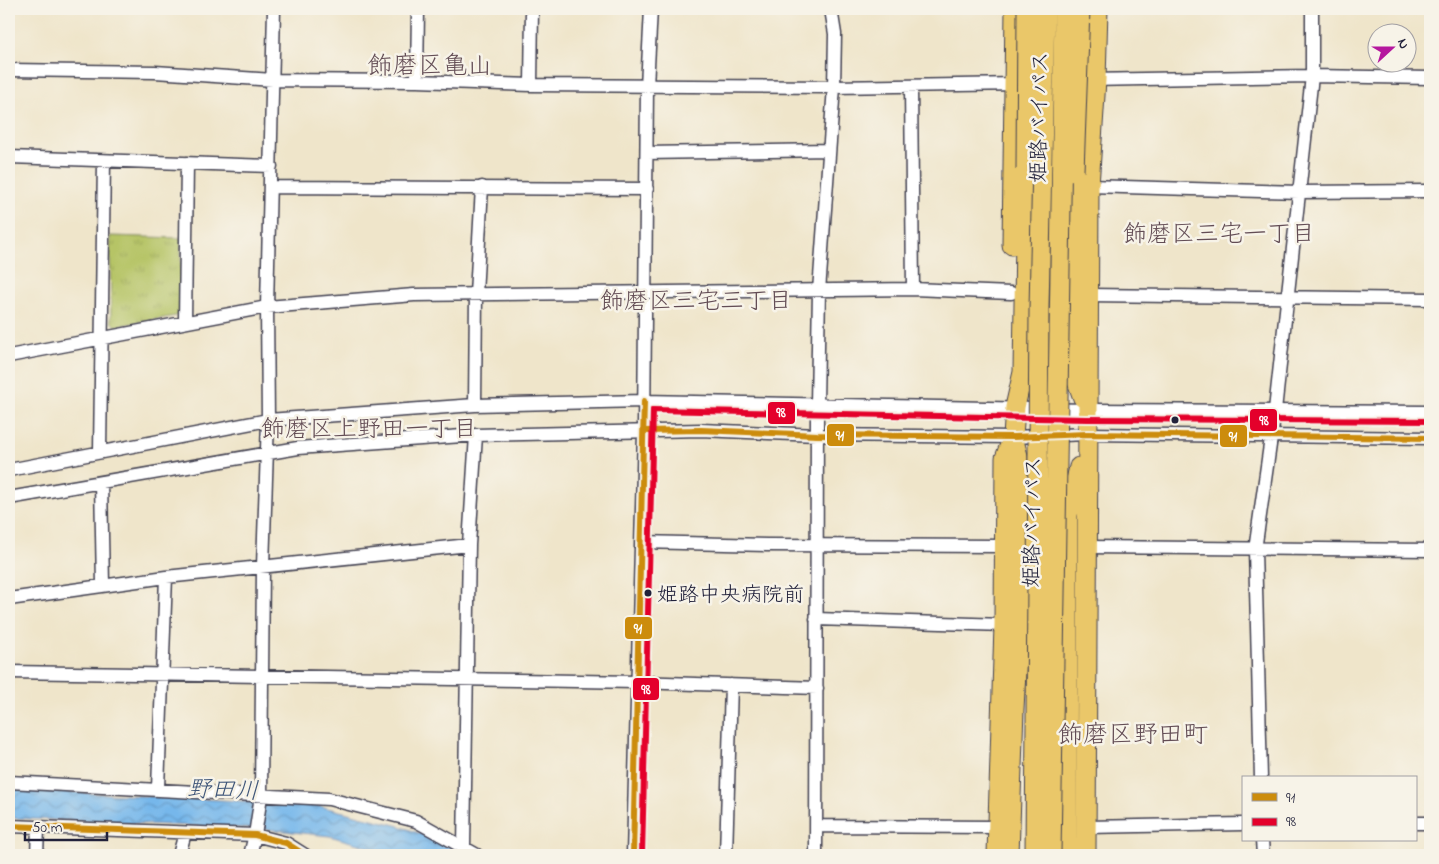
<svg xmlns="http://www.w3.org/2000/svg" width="1439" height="864" font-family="'Indie Flower','Klee One',sans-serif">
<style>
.park{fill:url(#park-tufts);stroke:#6c7350}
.water{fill:url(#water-waves);stroke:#4c6c93}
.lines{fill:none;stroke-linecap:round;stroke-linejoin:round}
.minor-casing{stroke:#413f50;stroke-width:15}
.highway-casing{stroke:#413f50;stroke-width:21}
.minor{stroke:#fff;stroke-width:12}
.highway{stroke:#eac769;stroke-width:19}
.highway-bridge-casing{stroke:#413f50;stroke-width:21;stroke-linecap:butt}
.highway-bridge{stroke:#eac769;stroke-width:19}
.bus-1-casing{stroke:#f7f3e8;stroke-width:10}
.bus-2-casing{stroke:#f7f3e8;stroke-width:10}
.bus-1{stroke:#cc8c0c;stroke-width:6}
.bus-2{stroke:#e4002b;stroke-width:6}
.bus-dot{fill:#22223b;stroke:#f7f3e8;stroke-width:2}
.labels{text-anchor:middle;stroke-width:5;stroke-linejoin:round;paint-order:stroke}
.bus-label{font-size:21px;fill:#22223b;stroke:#f7f3e8;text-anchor:start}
.street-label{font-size:22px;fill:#22223b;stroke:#f7f3e8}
.neighbourhood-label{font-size:24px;fill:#634d55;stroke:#f7f3e8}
.water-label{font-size:24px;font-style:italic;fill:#3f5679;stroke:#f7f3e8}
.quarter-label{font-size:25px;fill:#634d55;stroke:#f7f3e8}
.line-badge{stroke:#f7f3e8;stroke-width:2}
.badge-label{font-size:14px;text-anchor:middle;font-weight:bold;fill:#fff}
</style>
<defs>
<pattern id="park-tufts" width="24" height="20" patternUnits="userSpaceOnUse" patternTransform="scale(1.25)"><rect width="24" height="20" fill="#b6c466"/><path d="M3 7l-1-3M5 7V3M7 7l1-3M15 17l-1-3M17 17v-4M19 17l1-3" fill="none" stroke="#9ca859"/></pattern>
<pattern id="water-waves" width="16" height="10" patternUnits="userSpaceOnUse" patternTransform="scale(1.25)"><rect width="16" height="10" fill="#76b7eb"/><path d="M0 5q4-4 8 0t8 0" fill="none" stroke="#6094c0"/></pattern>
</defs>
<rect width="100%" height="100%" fill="#f7f3e8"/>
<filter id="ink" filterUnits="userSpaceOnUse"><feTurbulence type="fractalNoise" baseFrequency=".02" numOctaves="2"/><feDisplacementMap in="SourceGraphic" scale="10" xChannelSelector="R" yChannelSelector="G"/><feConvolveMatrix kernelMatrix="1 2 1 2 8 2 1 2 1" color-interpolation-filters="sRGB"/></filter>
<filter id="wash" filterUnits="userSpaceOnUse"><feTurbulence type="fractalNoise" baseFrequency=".0096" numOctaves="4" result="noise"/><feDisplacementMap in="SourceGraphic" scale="20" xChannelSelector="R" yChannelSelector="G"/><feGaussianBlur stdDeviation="1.12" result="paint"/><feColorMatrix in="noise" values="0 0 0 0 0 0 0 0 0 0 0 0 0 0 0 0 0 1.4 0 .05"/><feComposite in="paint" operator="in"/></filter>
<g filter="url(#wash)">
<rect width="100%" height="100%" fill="#efe5ca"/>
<!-- park -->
<path class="park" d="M 110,236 L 181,238 L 181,311 L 176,316 L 116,326 L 111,322 Z"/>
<!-- water -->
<path class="water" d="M 9,789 L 315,805 L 400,826 L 434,839 L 466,855 L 397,855 L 330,836 L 265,829 L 9,818 Z"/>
</g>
<g filter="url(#ink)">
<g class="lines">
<defs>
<path id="minor" d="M 9,70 L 155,72 L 273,80 L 417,81 L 531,85 L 834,87 L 1020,84
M 1090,80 L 1312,76 L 1430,78
M 417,81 L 418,9
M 531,85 L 532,9
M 911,86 L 913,289
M 647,153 L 828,150
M 9,157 L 271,166
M 1089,186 L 1299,192 L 1430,191
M 270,187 L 647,189
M 1088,295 L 1430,299
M 185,322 L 187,163
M 9,356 L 267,307 L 414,295 L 913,289 L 1011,293
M 475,405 L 476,294 L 482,187
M 100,451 L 104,161
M 9,470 L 268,420 L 475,405 L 644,401 L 1087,410 L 1430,412
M 101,482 L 103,585
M 9,498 L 298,448 L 476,435 L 701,430 L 817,435 L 1013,437 L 1087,434 L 1430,438
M 641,542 L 767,545 L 1005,546
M 1087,547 L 1430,550
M 9,599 L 166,577 L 469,545
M 816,619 L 1004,625
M 9,672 L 637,682 L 817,688
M 1261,778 L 1255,550 L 1275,410 L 1312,76 L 1312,9
M 9,782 L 329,799 L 416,821 L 477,855
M 158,788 L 166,577
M 1415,823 L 1430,823
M 9,826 L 255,835 L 286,843 L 305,855
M 816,826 L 997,827
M 1087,827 L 1243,824
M 1262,840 L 1263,855
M 464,847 L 469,545 L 476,435
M 37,855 L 38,828
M 179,855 L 185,833
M 250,855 L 255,835 L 261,796 L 263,566 L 268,420 L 267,307 L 274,9
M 633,855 L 644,431 L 647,86 L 651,9
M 726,855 L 731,685
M 816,855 L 817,404 L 819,291 L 834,87 L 835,34 L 831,9"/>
<path id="highway" d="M 1074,171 L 1073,370 L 1083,398
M 1012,245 L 1015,9
M 997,855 L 1004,625 L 1005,458 L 1013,437 L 1015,407 L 1023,372 L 1026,169
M 1009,855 L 1014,709 L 1022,564 L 1018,456 L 1013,437
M 1067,855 L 1068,515 L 1079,467
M 1086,855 L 1089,186 L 1096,80 L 1098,9"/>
</defs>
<!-- minor casing -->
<use href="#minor" class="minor-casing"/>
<!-- highway casing -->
<use href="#highway" class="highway-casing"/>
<!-- minor -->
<use href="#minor" class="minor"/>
<!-- highway -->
<use href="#highway" class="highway"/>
<defs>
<path id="highway-bridge" d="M 1026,169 L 1027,9
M 1074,171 L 1080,9
M 1035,855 L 1039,310 L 1045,9
M 1051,855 L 1064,9"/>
</defs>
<!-- highway-bridge casing -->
<use href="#highway-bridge" class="highway-bridge-casing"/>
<!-- highway-bridge -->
<use href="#highway-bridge" class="highway-bridge"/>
<defs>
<path id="bus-1" d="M 644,431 L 701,430 L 817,435 L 1013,437 L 1087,434 L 1430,438
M 9,826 L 255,835 L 286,843 L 305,855
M 633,855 L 644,401"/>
<path id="bus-2" d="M 642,855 L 653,410 L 1087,419 L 1430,421"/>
</defs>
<!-- bus-1 casing -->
<use href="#bus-1" class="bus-1-casing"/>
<!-- bus-2 casing -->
<use href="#bus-2" class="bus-2-casing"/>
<!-- bus-1 -->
<use href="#bus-1" class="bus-1"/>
<!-- bus-2 -->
<use href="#bus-2" class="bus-2"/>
</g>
</g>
<!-- markers -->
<g class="bus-dot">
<circle cx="1175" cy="420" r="4.5"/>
<circle cx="648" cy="593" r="4.5"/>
</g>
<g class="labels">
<!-- bus labels -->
<g class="bus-label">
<text x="657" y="601">姫路中央病院前</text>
</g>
<!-- street labels -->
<g class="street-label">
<text transform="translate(1038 117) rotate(-89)" y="8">姫路バイパス</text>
<text transform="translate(1031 522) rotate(-89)" y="8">姫路バイパス</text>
</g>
<!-- neighbourhood labels -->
<g class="neighbourhood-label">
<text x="1219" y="241">飾磨区三宅一丁目</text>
<text x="696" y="308">飾磨区三宅三丁目</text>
<text x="369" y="436">飾磨区上野田一丁目</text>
</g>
<!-- water labels -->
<g class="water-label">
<text transform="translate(223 789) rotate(2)" y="8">野田川</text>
</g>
<!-- quarter labels -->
<g class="quarter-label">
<text x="430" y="73">飾磨区亀山</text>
<text x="1133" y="742">飾磨区野田町</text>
</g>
</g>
<g class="line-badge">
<rect x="767" y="401" width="29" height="24" rx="5" fill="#e4002b"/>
<rect x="1249" y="408" width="29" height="24" rx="5" fill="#e4002b"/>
<rect x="826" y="423" width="29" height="24" rx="5" fill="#cc8c0c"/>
<rect x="1219" y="424" width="29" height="24" rx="5" fill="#cc8c0c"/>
<rect x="624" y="616" width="29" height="24" rx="5" fill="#cc8c0c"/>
<rect x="632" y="677" width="28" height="24" rx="5" fill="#e4002b"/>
</g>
<g class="badge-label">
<text x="781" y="417">98</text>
<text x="1264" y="425">98</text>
<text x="840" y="440">91</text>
<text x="1233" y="441">91</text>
<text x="638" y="633">91</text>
<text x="646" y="694">98</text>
</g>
<!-- margin -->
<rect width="1439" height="864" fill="none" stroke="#f7f3e8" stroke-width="30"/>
<!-- legend -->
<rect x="1242" y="776" width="175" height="65" fill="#f7f3e8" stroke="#a29fa3"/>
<rect x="1252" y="793" width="25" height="8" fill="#cc8c0c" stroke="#a29fa3"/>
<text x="1286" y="802" font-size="15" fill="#22223b">91</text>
<rect x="1252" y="818" width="25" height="8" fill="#e4002b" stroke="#a29fa3"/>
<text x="1286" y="826" font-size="15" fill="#22223b">98</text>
<!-- north arrow -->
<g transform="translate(1392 48) rotate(69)"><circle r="24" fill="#f7f3e8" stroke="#a29fa3"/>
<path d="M0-4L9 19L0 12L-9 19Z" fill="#b5179e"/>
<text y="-8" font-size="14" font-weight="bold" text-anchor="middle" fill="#22223b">N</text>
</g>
<!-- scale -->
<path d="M25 832v8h82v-8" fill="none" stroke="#22223b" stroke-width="2.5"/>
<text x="32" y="832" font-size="15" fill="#22223b" stroke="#f7f3e8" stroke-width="4" paint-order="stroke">50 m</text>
</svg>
